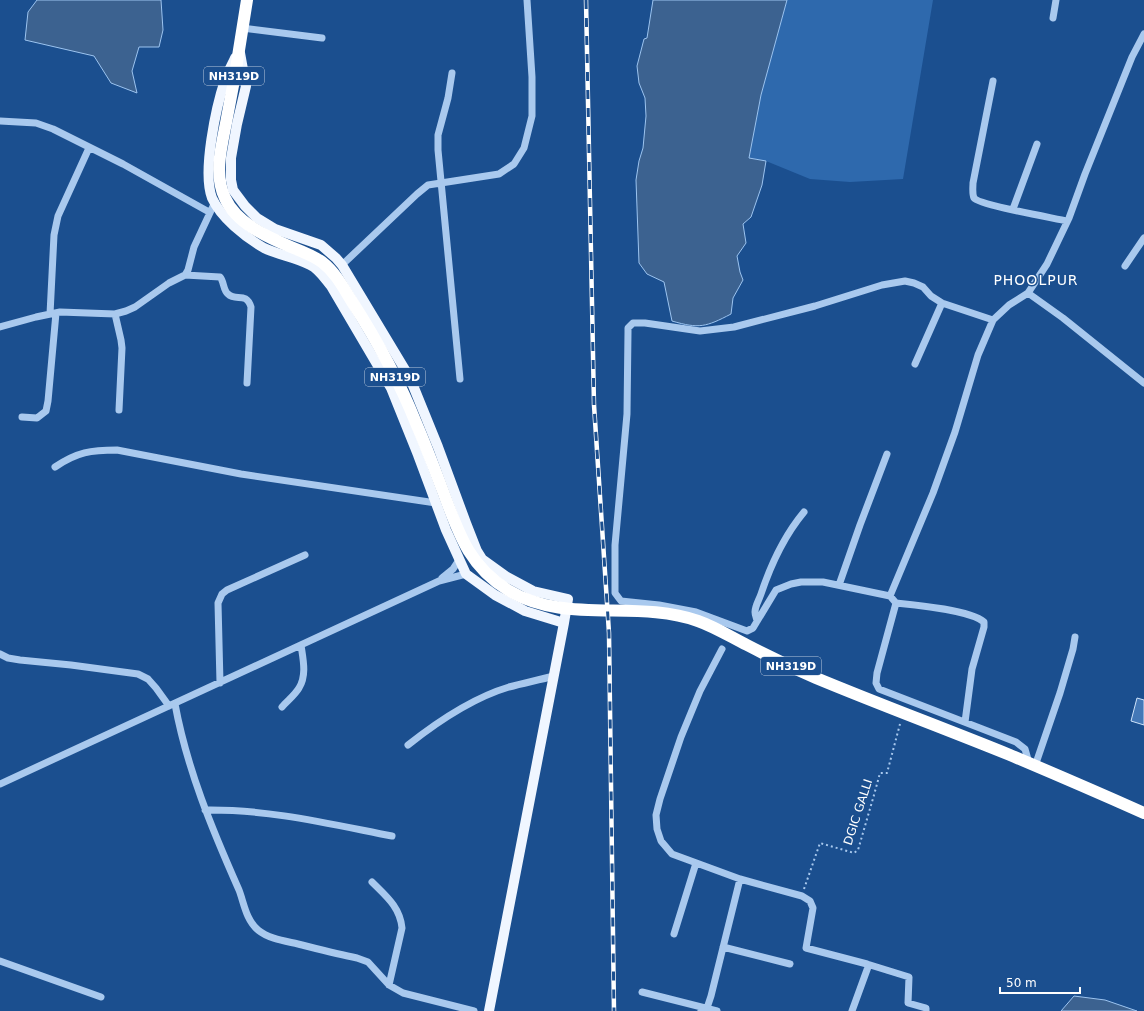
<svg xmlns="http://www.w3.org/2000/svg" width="1144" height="1011" font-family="'DejaVu Sans',sans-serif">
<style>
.green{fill:#2e69ad}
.water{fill:#3c6290;stroke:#9cc4f0}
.building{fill:#4478b7;stroke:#cfe3fa}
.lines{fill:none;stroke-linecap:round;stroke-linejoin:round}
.path{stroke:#a9c9ee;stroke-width:2;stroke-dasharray:2 3;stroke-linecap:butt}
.minor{stroke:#a9c9ee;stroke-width:7}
.major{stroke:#f0f6ff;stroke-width:10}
.highway{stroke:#fff;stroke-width:12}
.rail-casing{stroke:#fff;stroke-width:4.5}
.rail{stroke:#1b4f8f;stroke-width:3;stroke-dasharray:9;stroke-linecap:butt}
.labels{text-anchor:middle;stroke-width:3;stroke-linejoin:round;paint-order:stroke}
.shield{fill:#1b4f8f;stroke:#bbcadd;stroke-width:1}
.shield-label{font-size:11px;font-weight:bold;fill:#fff}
.street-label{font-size:12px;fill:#fff;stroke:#1b4f8f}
.quarter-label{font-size:14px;letter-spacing:1px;fill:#fff;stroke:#1b4f8f}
</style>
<rect width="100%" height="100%" fill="#1b4f8f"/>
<!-- green -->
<path class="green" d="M 787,0 L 933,0 L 903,179 L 850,182 L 810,179 L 766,161 L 749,158 L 761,95 Z"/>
<!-- water -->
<path class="water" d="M 37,0 L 161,0 L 163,30 L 159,47 L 139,47 L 132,71 L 137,93 L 111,83 L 94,56 L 25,40 L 28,12 Z
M 653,0 L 787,0 L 761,95 L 749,158 L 766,161 L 762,185 L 751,217 L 743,224 L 746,243 L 737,256 L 740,272 L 743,280 L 733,298 L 731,314 C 706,327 699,329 672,321 L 664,282 L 647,274 L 639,263 L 636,180 L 639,161 L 643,148 L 646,116 L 645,98 L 639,83 L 637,66 L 644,39 L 647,38 Z
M 1074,996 L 1105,1000 L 1137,1011 L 1061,1011 Z"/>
<!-- building -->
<path class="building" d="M 1137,698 L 1144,700 L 1144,725 L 1131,721 Z"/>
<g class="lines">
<!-- path -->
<path class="path" d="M 804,889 L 820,843 L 854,853 L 858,850 L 874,795 L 880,773 L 887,773 L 900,724"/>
<!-- minor -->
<path class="minor" d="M 1053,18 L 1056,0
M 242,28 L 322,38
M 452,73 L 448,98 L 438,135 L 438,150 L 460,379
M 993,81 L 973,183 C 973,187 972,194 974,198 C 979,205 1054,218 1067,221
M 0,121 L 36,123 L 53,129 L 123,164 L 209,212
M 1013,209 L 1037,144
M 342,265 L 417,194 L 428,185 L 499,174 L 514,164 L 524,148 L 532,116 L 532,77 L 527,0
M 1125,266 L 1144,238
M 185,275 L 220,277 C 224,281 223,290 228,294 C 236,302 246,291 251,307 L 247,383
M 1028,293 L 1063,318 L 1144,383
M 50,314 L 54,235 L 58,216 L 89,148
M 115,314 L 121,340 L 122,348 L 119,410
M 993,320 L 942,303 L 931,296 L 923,287 L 914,283 L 905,281 L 882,285 L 815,306 L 734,327 L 700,331 L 645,323 L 633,323 L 628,328 L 628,332 L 627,414 L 615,545 L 615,593 L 621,601 L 659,605 L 696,612 L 747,631 L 753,628 L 776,590 L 791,584 L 801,582 L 823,582 L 890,596 L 933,493 L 955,432 L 978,355 L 993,320 L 1009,305 L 1028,293 L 1047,264 L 1069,218 L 1085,174 L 1132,57 L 1144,34
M 0,327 L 36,317 L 60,312 L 115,314 L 126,311 L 135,307 L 169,283 L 185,275 L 188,270 L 194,247 L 215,202
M 915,364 L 942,303
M 22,417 L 37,418 L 46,411 L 48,401 L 56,313
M 55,467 C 77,452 91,450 117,450 L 241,474 L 436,503
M 442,578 L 453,569 L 459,560
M 839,585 L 860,525 L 887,454
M 890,596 L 896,603 L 877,673 L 876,683 L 879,689 L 1016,742 L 1025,749 L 1029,763
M 896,603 C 916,605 970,610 984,622 L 984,627 L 972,669 L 965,722
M 757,621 C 757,619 755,615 755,612 C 755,606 759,600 761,594 C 771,564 784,536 804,512
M 722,649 L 700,691 L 681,737 L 660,799 L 656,815 L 657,829 L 661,841 L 672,854 L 740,879 L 802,896 L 810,901 L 813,908 L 806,948 L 867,964 L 868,967 L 852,1011
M 0,654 L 8,658 L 20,660 L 71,665 L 138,674 L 148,679 L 156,688 L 169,706
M 220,683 L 218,603 L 222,594 L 227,590 L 305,555
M 175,704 C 187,769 212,829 239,890 C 244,903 246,920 258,930 C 269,939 285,941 298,944 C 318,949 337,954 357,958 L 368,962 L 389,985 L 403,993 L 474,1011
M 282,707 C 287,701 295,695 299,688 C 307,675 303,659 301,645
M 408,745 C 437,722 472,698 509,687 C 524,683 539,680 554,676
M 1035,766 L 1060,693 L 1073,649 L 1075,637
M 0,784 L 439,581 L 466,574
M 205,810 C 268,809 330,824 392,836
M 372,882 C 386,896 400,907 402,928 L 389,985
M 674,934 L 696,863
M 723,947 L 790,964
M 0,961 L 101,997
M 867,964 L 909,977 L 908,1003 L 926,1008 L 926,1011
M 642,992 L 717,1011
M 701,1011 L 707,1008 L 711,996 L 740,879"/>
<!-- major -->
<path class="major" d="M 240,53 L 246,86 L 237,124 L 231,158 L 231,180 L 233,190 L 245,206 L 257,218 L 275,229 L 321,245 L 336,258 L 342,265 L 410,378 L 438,447 L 466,523 L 477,551 L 482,559 L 507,577 L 533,591 L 568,599 L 564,623 L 489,1011
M 235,58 C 232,65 227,73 225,80 C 216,107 202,172 212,198 C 221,218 245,237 264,248 C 278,255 296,257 310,265 C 319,269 325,279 331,286 L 391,388 L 418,455 L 446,530 L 466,574 L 495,595 L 525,611 L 564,623"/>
<!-- highway -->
<path class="highway" d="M 247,0 C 243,25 239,50 235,75 C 232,91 229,107 226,123 C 221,148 214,175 225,198 C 236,223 267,237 291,247 C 301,251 312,255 322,262 C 335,272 343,287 351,300 C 376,339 399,380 416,423 C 426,446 435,470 444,494 C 459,534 469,566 508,590 C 565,625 636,599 698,621 C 715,627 731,637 747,645 C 770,657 793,668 816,678 C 881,705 946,729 1010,755 C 1055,774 1099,793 1144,813"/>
<defs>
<path id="rail" d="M 586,0 L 594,405 L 609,633 L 614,1011"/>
</defs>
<!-- rail casing -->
<use href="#rail" class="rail-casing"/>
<!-- rail -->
<use href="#rail" class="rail"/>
</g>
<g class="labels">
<!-- shield labels -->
<g class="shield">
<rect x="204" y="67" width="60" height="18" rx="3"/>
<rect x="365" y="368" width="60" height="18" rx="3"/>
<rect x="761" y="657" width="60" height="18" rx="3"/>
</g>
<g class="shield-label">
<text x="234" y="80">NH319D</text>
<text x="395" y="381">NH319D</text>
<text x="791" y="670">NH319D</text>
</g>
<!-- street labels -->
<g class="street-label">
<text transform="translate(858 812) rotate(-72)" y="4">DGIC GALLI</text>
</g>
<!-- quarter labels -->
<g class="quarter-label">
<text x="1036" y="285">PHOOLPUR</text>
</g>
</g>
<!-- scale -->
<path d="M1000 987v6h80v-6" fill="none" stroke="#ffffff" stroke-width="2"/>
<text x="1006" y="987" font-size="12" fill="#ffffff" stroke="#1b4f8f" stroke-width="3" paint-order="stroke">50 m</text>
</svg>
